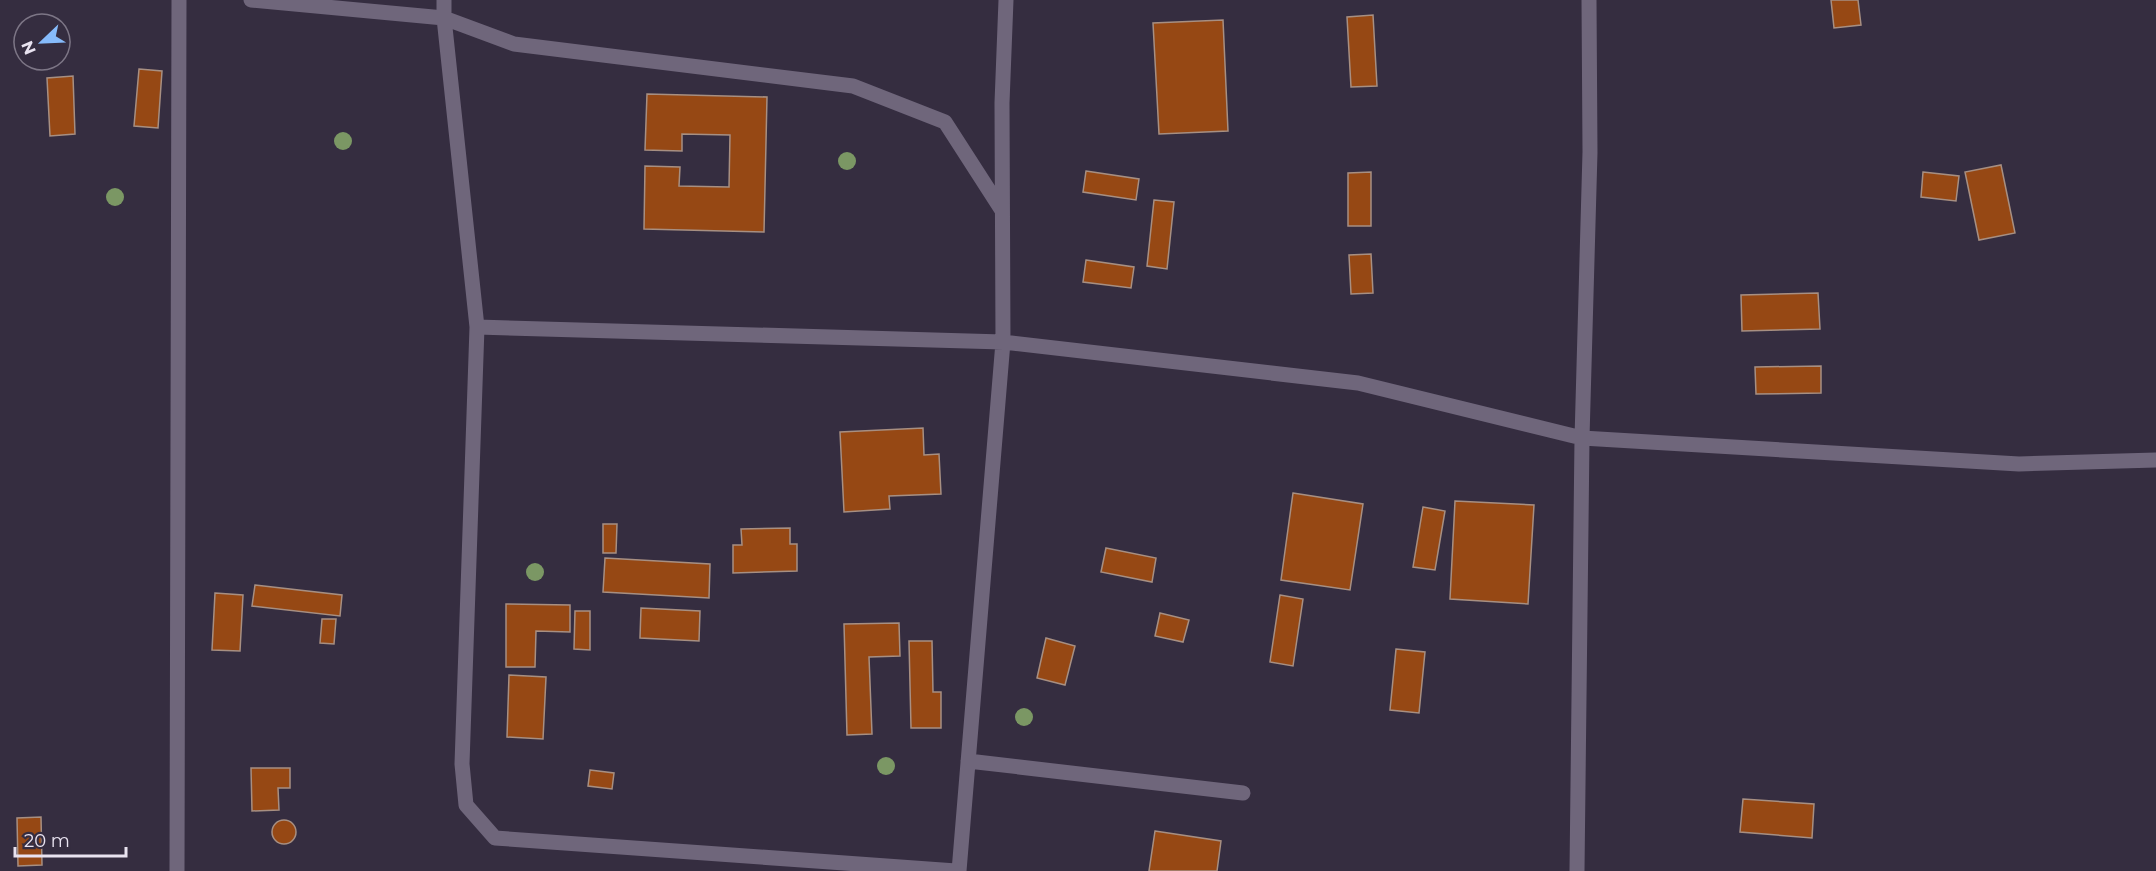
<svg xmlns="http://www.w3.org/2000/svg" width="2156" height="871" font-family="Montserrat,sans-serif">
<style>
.building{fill:#964814;stroke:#a78f82;stroke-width:1.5}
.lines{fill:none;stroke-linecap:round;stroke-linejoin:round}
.minor{stroke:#6f667b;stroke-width:15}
.tree{fill:#7b9764}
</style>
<rect width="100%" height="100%" fill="#352d40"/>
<!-- building -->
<path class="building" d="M 1831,0 L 1858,0 L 1861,25 L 1834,28 Z
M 1373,15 L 1377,86 L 1351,87 L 1347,17 Z
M 1223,20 L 1228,131 L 1159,134 L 1153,23 Z
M 139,69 L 162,71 L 158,128 L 134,126 Z
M 73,76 L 75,134 L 50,136 L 47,78 Z
M 647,94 L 767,97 L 764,232 L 644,229 L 645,166 L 680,167 L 679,186 L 729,187 L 730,135 L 682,134 L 682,151 L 645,150 Z
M 2001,165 L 2015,233 L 1979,240 L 1965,172 Z
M 1086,171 L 1139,179 L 1136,200 L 1083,192 Z
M 1371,172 L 1371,226 L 1348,226 L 1348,173 Z
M 1923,172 L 1959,176 L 1956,201 L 1921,197 Z
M 1154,200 L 1174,202 L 1167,269 L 1147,266 Z
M 1371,254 L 1373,293 L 1351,294 L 1349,255 Z
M 1086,260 L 1134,267 L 1131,288 L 1083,282 Z
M 1818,293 L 1820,329 L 1742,331 L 1741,295 Z
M 1821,366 L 1821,393 L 1756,394 L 1755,367 Z
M 923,428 L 924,455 L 939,454 L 941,494 L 889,496 L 890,509 L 844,512 L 840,432 Z
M 1293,493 L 1363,504 L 1350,590 L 1281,580 Z
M 1455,501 L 1534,505 L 1528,604 L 1450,599 Z
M 1423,507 L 1445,511 L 1435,570 L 1413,567 Z
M 603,524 L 617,524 L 616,553 L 603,553 Z
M 790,528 L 790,544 L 797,544 L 797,571 L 733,573 L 733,545 L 742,545 L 741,529 Z
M 1106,548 L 1156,558 L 1152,582 L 1101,572 Z
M 605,558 L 710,564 L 709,598 L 603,592 Z
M 255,585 L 342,595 L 340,616 L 252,606 Z
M 215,593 L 243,595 L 240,651 L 212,650 Z
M 1280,595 L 1303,599 L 1293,666 L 1270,662 Z
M 506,604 L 570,605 L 570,632 L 536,631 L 535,667 L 506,667 Z
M 641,608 L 700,611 L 699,641 L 640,638 Z
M 575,611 L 590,611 L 590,650 L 574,649 Z
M 1160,613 L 1189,620 L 1183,642 L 1155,636 Z
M 322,619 L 336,619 L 334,644 L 320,643 Z
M 899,623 L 900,656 L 869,657 L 872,734 L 847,735 L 844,624 Z
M 1046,638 L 1075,646 L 1065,685 L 1037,678 Z
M 909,641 L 932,641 L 933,692 L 941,692 L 941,728 L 911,728 Z
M 1396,649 L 1425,652 L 1419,713 L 1390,710 Z
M 509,675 L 546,677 L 543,739 L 507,737 Z
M 251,768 L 290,768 L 290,788 L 278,788 L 279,810 L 252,811 Z
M 590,770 L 614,773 L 612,789 L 588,786 Z
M 1743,799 L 1814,804 L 1812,838 L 1740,832 Z
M 41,817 L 42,865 L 18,866 L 17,818 Z
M272 832a12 12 0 1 1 24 0a12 12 0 1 1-24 0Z
M 1155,831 L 1221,841 L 1217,871 L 1149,871 Z"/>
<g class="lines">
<!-- minor -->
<path class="minor" d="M 251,0 L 444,18 L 514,44 L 853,86 L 945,122 L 1001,209
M 444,0 L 444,18 L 477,327 L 462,764 L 466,805 L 495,838 L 956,871
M 477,327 L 1003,342 L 1358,383 L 1582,438 L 2019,464 L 2156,460
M 968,761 L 1243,793
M 177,871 L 179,0
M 959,871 L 1003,342 L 1002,103 L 1006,0
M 1577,871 L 1582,438 L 1590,152 L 1589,0"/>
</g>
<!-- trees -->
<g class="tree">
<circle cx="343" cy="141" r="9"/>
<circle cx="847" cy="161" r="9"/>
<circle cx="115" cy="197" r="9"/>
<circle cx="535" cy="572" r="9"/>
<circle cx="1024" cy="717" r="9"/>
<circle cx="886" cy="766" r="9"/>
</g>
<!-- north arrow -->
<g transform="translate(42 42) rotate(247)"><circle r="28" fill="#352d40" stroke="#7d7686" stroke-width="1.5"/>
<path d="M0-4.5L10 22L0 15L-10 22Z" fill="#86bbfb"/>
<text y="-9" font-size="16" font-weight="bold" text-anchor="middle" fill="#e9e3f0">N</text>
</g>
<!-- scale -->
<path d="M15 847v9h111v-9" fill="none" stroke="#e9e3f0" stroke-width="3"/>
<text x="24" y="847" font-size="18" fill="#e9e3f0" stroke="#352d40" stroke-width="4.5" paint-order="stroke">20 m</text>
</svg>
